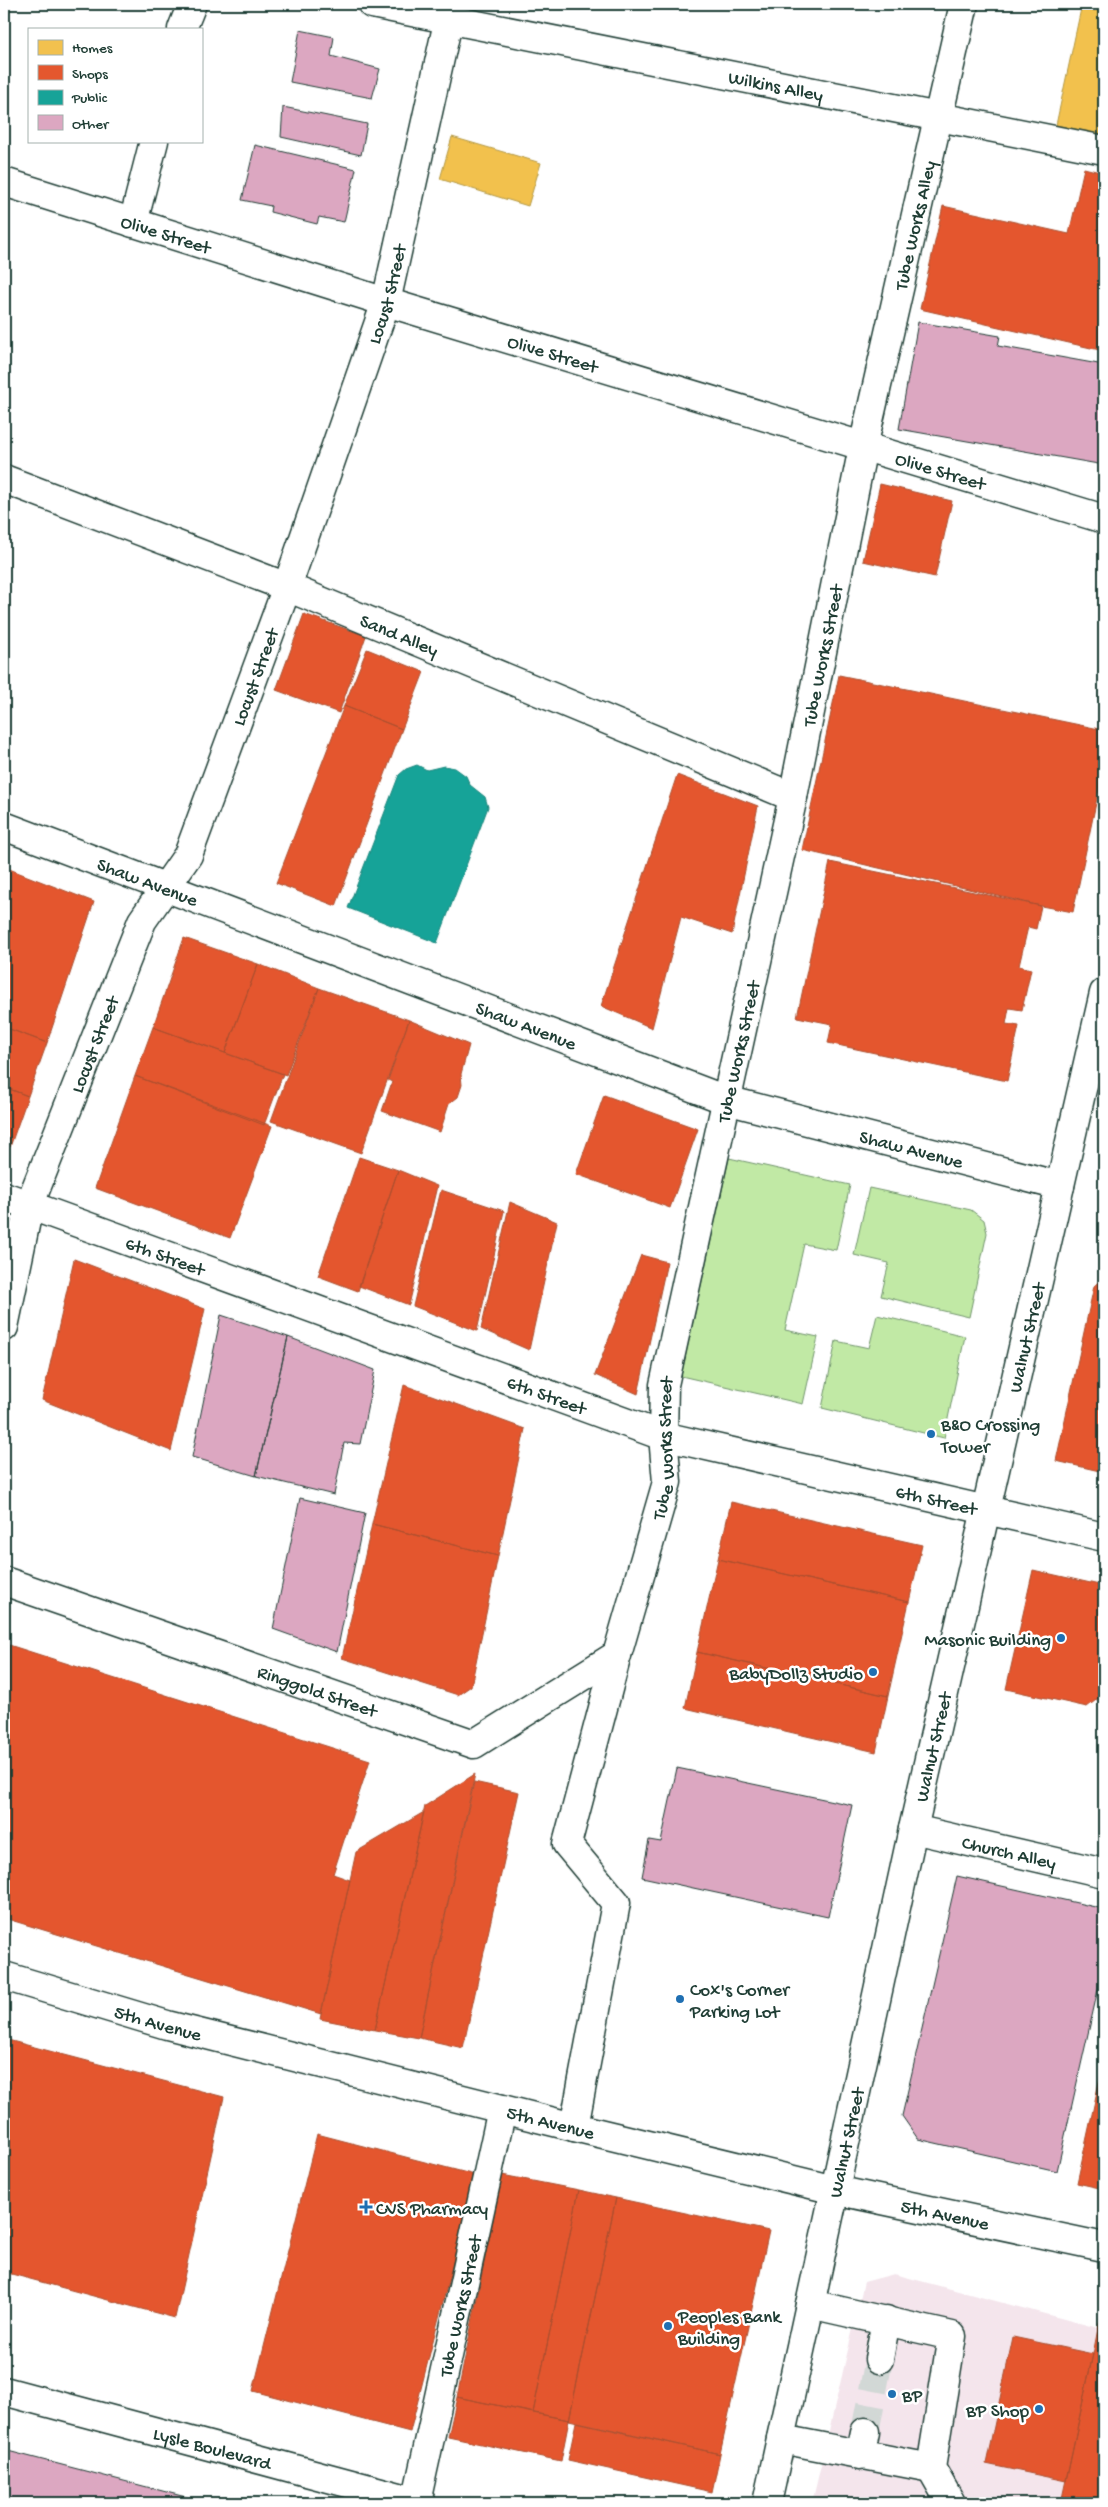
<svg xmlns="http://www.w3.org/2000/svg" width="1108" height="2507" font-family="'Gochi Hand',sans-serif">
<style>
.built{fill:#f4e5ec}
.green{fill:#c1e9a5;stroke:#70936c}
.homes{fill:#f2c14e;stroke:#b39946}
.shops{fill:#e4572e;stroke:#a94f30}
.public{fill:#17a398;stroke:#19847a}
.building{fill:#dca7c1;stroke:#1f3d34}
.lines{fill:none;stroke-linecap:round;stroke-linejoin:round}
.minor-tunnel{stroke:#d2d8d6;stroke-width:28;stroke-dasharray:28 14;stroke-linecap:butt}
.minor-casing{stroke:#1f3d34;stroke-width:31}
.major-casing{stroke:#1f3d34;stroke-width:31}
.minor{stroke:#fff;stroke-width:28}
.major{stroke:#fff;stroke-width:28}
.poi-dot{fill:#1f6fb2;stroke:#fff;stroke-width:2}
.labels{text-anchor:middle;stroke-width:5;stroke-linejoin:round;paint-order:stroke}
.street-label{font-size:19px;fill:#1f3d34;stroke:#fff}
.poi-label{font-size:19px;fill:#1f3d34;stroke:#fff;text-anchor:start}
</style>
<rect width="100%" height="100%" fill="#fff"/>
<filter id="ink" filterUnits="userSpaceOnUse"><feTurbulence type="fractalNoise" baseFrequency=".02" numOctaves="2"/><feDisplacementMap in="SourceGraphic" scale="10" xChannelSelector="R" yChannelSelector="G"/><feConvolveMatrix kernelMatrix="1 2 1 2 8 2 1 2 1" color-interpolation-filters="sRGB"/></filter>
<g filter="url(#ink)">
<!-- built -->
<path class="built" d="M 894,2274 L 1098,2328 L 1061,2503 L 812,2503 L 864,2282 Z"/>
<!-- green -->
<path class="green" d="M 729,1158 L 850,1185 L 836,1250 L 804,1244 L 785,1330 L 818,1337 L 803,1404 L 681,1376 Z
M 869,1188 L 971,1210 L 984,1220 L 987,1233 L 969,1317 L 881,1296 L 889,1263 L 854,1255 Z
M 877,1315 L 965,1336 L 944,1438 L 822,1408 L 836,1341 L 869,1348 Z"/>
<!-- homes -->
<path class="homes" d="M 1082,4 L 1104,4 L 1104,135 L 1056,125 Z
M 452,137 L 541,163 L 528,206 L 440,179 Z"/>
<!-- shops -->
<path class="shops" d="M 4,4 L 11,4 L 4,26 Z
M 1084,168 L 1104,173 L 1104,351 L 920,309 L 943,206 L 1069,234 Z
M 880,484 L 952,501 L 935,577 L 863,561 Z
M 304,614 L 366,636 L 339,713 L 276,690 Z
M 367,649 L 424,672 L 402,729 L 344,706 Z
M 839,675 L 1104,730 L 1104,765 L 1073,912 L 1041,906 L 802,850 Z
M 344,706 L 402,729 L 336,906 L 276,883 Z
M 677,775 L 758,806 L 732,934 L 681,917 L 652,1028 L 601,1006 Z
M 830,862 L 1041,906 L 1036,929 L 1028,927 L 1019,966 L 1031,969 L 1022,1010 L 1009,1008 L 1006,1024 L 1019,1026 L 1007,1081 L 828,1043 L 832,1024 L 797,1017 Z
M 4,867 L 94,902 L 47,1043 L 4,1027 Z
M 184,938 L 258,964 L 225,1053 L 153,1027 Z
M 258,964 L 319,988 L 286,1075 L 225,1053 Z
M 319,988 L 409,1020 L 361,1153 L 271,1121 Z
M 409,1020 L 469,1045 L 461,1074 L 462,1085 L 458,1097 L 449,1104 L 440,1132 L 382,1111 L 392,1082 L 388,1080 Z
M 4,1027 L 47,1043 L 28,1096 L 4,1087 Z
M 153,1027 L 283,1074 L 264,1125 L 135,1076 Z
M 135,1076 L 272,1126 L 230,1238 L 95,1188 Z
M 4,1087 L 28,1096 L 10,1147 L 4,1145 Z
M 604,1095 L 698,1129 L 670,1208 L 576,1174 Z
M 359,1157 L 398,1170 L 358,1291 L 318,1276 Z
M 398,1170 L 437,1186 L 409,1305 L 359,1286 Z
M 441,1190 L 504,1211 L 477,1331 L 413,1306 Z
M 510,1202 L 557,1222 L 529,1350 L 481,1329 Z
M 641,1255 L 667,1262 L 638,1394 L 595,1375 Z
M 74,1259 L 205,1309 L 171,1451 L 42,1400 Z
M 1104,1277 L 1104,1472 L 1056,1461 L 1094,1286 Z
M 404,1385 L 525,1429 L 498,1556 L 372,1524 Z
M 731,1502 L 922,1545 L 909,1602 L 718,1559 Z
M 372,1524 L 498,1556 L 471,1686 L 458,1695 L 342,1658 Z
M 718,1559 L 909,1602 L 888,1696 L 697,1652 Z
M 1033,1570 L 1104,1586 L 1104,1694 L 1087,1707 L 1006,1689 Z
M 9,1645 L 370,1760 L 333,1874 L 350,1880 L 321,2014 L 4,1918 L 4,1662 Z
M 697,1652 L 888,1696 L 876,1752 L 685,1708 Z
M 475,1774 L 419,2038 L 375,2030 L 425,1806 Z
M 474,1782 L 519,1792 L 463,2048 L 419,2038 Z
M 424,1812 L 375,2030 L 320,2019 L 356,1852 Z
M 4,2039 L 224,2097 L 175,2318 L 4,2272 Z
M 1104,2059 L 1104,2189 L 1077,2183 Z
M 317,2134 L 475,2175 L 410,2432 L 253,2391 Z
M 502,2175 L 579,2190 L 533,2413 L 457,2397 Z
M 579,2190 L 616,2198 L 569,2420 L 533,2413 Z
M 616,2198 L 769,2231 L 720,2454 L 569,2420 Z
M 1103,2303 L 1104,2503 L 1061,2503 L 1093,2354 Z
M 1013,2337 L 1093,2354 L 1066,2481 L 986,2464 Z
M 457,2397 L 569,2420 L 561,2461 L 448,2437 Z
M 576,2422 L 720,2454 L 712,2492 L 568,2460 Z"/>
<!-- public -->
<path class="public" d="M 417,765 L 427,770 L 444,766 L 455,768 L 466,776 L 470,785 L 485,797 L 488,807 L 437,943 L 348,908 L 399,775 L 406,769 Z"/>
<!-- building -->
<path class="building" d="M 300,30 L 334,37 L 331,56 L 380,69 L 372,98 L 290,82 Z
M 283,107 L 367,124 L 361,155 L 281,137 Z
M 255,145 L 356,169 L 344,222 L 319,217 L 317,224 L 270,212 L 271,206 L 242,200 Z
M 918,322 L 1000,336 L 998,346 L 1104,365 L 1104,465 L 899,429 Z
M 221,1315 L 288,1337 L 256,1476 L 192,1457 Z
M 288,1337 L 375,1370 L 360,1444 L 344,1443 L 334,1495 L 256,1476 Z
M 300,1498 L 365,1513 L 337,1652 L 273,1629 Z
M 677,1768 L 852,1805 L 828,1917 L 642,1877 L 649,1840 L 661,1842 Z
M 957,1876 L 1104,1909 L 1104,1963 L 1057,2171 L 918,2139 L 902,2116 Z
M 4,2450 L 209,2503 L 4,2503 Z"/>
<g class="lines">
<!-- minor-tunnel -->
<path class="minor-tunnel" d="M 865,2432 L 879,2359"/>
<defs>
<g id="minor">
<path id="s1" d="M 372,4 L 1104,150"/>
<path d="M 182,29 L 192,4"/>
<path id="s2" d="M 4,182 L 386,302 L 1104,519"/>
<path d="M 133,223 L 154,141"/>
<path id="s3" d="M 4,479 L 287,587 L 793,797"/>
<path id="s4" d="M 4,826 L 726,1100 L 1060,1186"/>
<path id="s5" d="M 4,1196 L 663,1436 L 1104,1537"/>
<path id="s6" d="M 4,1327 L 29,1206 L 142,921 L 188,855 L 287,587 L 386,302 L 452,4"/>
<path id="s7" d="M 4,1581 L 474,1744 L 617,1655"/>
<path id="s8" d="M 913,1829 L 1104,1873"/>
<path id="s9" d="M 4,1976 L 167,2025 L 574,2127 L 835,2190 L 1104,2247"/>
<path id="s10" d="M 574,2127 L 616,1903 L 567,1844 L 617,1655 L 667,1482 L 663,1436 L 664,1385 L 793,797 L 863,447 L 964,4"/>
<path d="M 810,2304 L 952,2336 L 931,2468 L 951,2503"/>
<path d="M 879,2359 L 886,2320"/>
<path d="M 781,2439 L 931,2468"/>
<path d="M 860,2456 L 865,2432"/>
<path id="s11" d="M 416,2502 L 502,2109"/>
</g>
<g id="major">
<path id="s12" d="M 4,2391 L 422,2503"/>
<path id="s13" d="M 767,2503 L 913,1829 L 1104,993"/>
</g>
</defs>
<!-- minor casing -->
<use href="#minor" class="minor-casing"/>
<!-- major casing -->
<use href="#major" class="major-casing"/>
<!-- minor -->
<use href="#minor" class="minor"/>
<!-- major -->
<use href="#major" class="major"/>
</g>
</g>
<!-- markers -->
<g class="poi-dot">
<circle cx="931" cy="1434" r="5"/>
<circle cx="1061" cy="1638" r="5"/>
<circle cx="873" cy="1672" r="5"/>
<circle cx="680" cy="1999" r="5"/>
<path d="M363.5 2199.5h5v5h5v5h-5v5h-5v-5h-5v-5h5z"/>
<circle cx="668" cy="2326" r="5"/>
<circle cx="892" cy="2394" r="5"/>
<circle cx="1039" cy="2409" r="5"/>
</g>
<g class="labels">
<!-- street labels -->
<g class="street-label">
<text dy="7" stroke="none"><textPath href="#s1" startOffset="412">Wilkins Alley</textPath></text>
<text dy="7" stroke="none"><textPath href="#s10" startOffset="1964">Tube Works Alley</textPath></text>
<text dy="7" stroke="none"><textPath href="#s2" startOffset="170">Olive Street</textPath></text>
<text dy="7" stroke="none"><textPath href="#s6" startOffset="1106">Locust Street</textPath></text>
<text dy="7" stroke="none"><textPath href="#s2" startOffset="575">Olive Street</textPath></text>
<text dy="7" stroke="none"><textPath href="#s2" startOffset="980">Olive Street</textPath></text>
<text dy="7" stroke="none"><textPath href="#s3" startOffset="425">Sand Alley</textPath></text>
<text dy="7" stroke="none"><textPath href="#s10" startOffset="1524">Tube Works Street</textPath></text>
<text dy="7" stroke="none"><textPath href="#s6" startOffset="701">Locust Street</textPath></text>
<text dy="7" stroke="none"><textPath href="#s4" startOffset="154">Shaw Avenue</textPath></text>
<text dy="7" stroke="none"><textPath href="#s4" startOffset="559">Shaw Avenue</textPath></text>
<text dy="7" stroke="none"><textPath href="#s6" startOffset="298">Locust Street</textPath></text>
<text dy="7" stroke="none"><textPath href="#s10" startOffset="1119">Tube Works Street</textPath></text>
<text dy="7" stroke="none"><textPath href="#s4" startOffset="964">Shaw Avenue</textPath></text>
<text dy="7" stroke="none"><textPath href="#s5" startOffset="172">6th Street</textPath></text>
<text dy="7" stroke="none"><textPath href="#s13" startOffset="1194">Walnut Street</textPath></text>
<text dy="7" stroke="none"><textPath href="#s5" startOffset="578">6th Street</textPath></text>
<text dy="7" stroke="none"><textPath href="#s10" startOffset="714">Tube Works Street</textPath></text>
<text dy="7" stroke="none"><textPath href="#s5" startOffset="982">6th Street</textPath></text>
<text dy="7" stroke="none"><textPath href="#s7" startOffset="332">Ringgold Street</textPath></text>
<text dy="7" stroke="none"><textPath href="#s13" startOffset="774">Walnut Street</textPath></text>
<text dy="7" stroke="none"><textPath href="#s8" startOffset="99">Church Alley</textPath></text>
<text dy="7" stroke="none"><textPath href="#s9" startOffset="161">5th Avenue</textPath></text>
<text dy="7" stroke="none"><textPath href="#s9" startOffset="566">5th Avenue</textPath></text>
<text dy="7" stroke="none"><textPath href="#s13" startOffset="369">Walnut Street</textPath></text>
<text dy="7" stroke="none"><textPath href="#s9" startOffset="971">5th Avenue</textPath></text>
<text dy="7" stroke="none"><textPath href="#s11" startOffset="201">Tube Works Street</textPath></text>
<text dy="7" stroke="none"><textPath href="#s12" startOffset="216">Lysle Boulevard</textPath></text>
</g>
<!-- poi labels -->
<g class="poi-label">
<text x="941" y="1430">B&amp;O Crossing<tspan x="941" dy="22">Tower</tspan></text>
<text x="1051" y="1645" text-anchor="end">Masonic Building</text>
<text x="863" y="1679" text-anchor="end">BabyDollz Studio</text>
<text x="690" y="1995">Cox's Corner<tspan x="690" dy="22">Parking Lot</tspan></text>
<text x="376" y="2214">CVS Pharmacy</text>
<text x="678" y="2322">Peoples Bank<tspan x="678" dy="22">Building</tspan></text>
<text x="902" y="2401">BP</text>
<text x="1029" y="2416" text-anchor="end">BP Shop</text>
</g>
</g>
<!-- margin -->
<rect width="1108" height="2507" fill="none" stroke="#fff" stroke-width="20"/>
<rect x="10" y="10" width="1088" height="2487" fill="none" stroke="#1f3d34" stroke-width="2" filter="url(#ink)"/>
<!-- legend -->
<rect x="28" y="28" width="175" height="115" fill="#ffffff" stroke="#a5b1ae"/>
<rect x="38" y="40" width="25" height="15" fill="#f2c14e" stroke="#a5b1ae"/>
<text x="72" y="52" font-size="15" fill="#1f3d34">Homes</text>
<rect x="38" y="65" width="25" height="15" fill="#e4572e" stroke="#a5b1ae"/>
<text x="72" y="78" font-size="15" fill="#1f3d34">Shops</text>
<rect x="38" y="90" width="25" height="15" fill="#17a398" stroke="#a5b1ae"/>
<text x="72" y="102" font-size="15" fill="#1f3d34">Public</text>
<rect x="38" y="115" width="25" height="15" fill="#dca7c1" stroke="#a5b1ae"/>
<text x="72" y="128" font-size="15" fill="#1f3d34">Other</text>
</svg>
